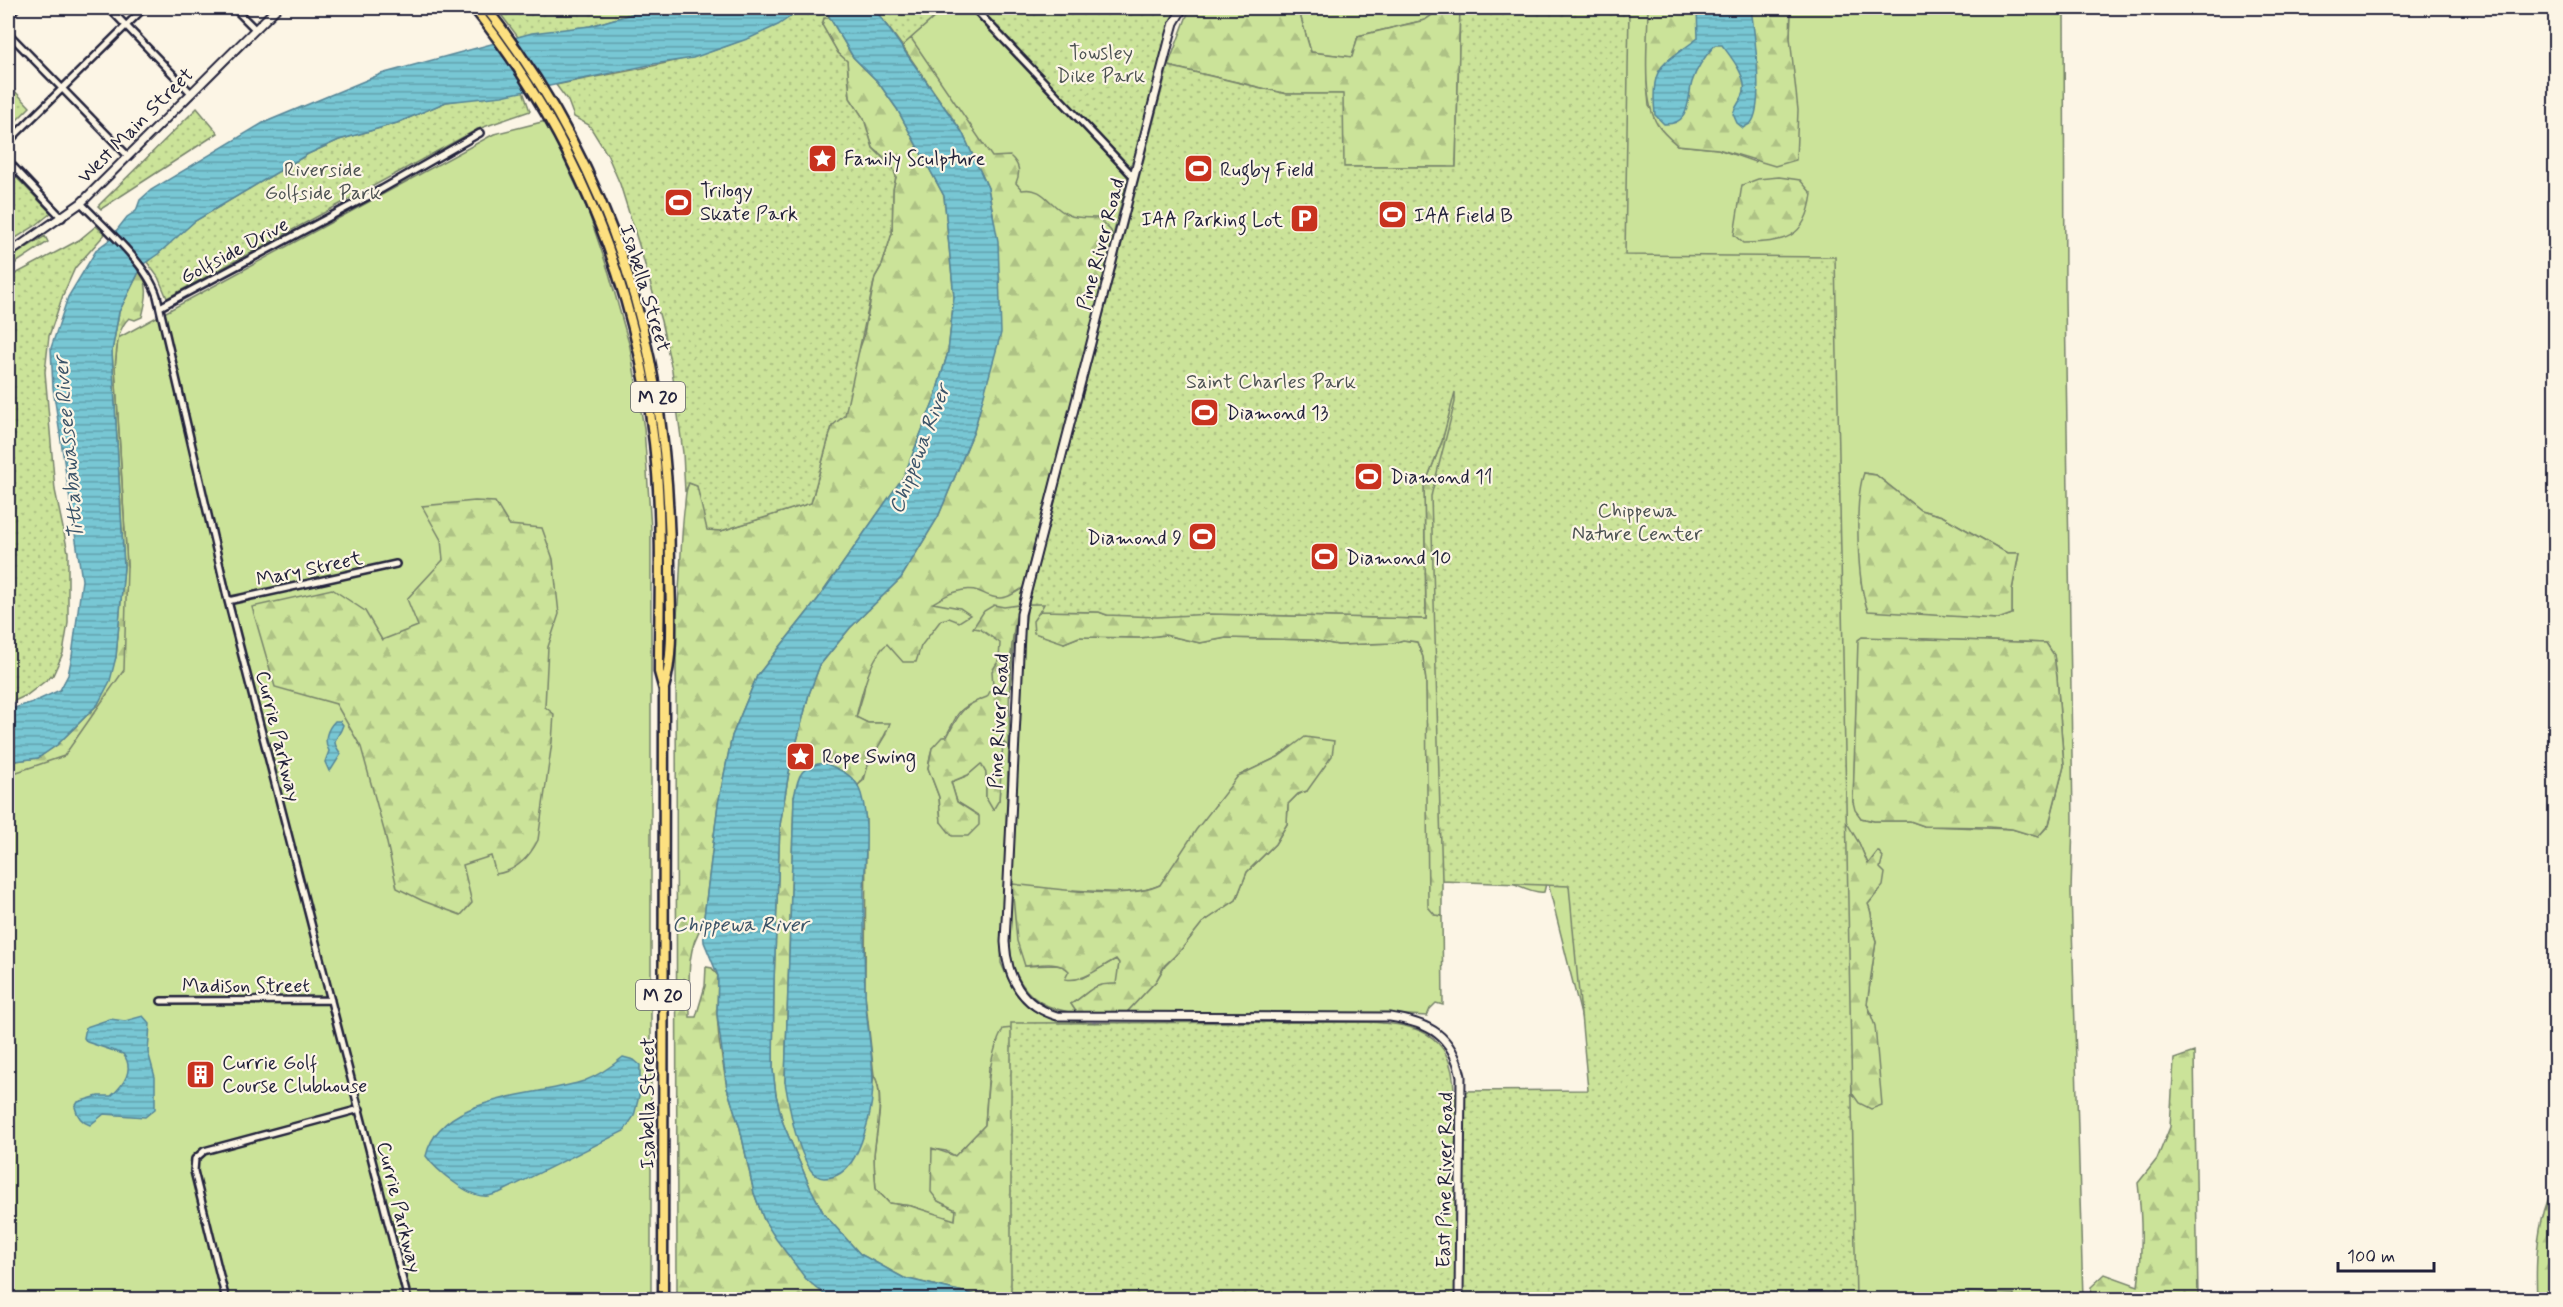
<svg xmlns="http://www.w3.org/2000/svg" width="2563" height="1307" font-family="Mynerve,sans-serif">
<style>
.grass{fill:#cbe399;stroke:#76826a;stroke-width:1.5;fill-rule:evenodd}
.forest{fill:url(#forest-firs);stroke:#76826a;stroke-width:1.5}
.park{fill:url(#park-dots);stroke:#76826a;stroke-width:1.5}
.water{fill:url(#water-rules);stroke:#568597;stroke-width:1.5}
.pier{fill:#fcf5e5}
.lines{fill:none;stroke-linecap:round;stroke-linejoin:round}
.minor-casing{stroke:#22223b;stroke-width:10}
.tertiary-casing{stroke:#22223b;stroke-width:11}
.trunk-casing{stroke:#22223b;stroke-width:13}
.minor{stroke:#fcf5e5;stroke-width:5}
.tertiary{stroke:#fcf5e5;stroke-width:7}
.trunk{stroke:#fde080;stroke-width:8}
.labels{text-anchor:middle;stroke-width:4.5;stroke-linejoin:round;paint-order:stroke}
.shield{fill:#fcf5e5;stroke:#63616e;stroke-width:1.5}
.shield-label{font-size:18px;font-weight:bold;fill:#22223b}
.park-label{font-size:20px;fill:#4c5252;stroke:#fcf5e5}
.street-label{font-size:20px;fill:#22223b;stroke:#fcf5e5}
.poi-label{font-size:20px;fill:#22223b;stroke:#fcf5e5;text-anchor:start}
.water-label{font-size:21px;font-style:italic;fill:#3c5469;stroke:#fcf5e5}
</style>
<defs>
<pattern id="forest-firs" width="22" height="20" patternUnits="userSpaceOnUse" patternTransform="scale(1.5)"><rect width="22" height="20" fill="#cbe399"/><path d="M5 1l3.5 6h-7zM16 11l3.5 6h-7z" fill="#aec285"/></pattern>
<pattern id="park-dots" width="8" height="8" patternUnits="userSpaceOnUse" patternTransform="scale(1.5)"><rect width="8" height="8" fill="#cbe399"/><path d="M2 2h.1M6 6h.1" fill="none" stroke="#aec285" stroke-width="1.8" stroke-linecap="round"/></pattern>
<pattern id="water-rules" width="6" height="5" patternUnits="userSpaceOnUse" patternTransform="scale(1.5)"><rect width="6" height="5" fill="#78c7d4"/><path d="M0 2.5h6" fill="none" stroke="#62a1ad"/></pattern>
</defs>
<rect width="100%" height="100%" fill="#fcf5e5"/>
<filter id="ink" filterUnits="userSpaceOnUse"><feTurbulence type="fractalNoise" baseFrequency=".0167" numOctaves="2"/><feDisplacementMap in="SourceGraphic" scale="12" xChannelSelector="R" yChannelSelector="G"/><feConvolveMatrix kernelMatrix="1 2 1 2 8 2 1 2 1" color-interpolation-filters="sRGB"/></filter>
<g filter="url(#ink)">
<!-- grass -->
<path class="grass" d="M 945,8 L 972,8 L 1128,177 L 1015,618 L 1010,696 C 992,697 964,700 955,719 C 946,736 948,736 932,748 L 928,768 L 939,797 L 941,822 L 972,811 L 957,802 L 951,782 L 968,775 L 981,763 L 986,773 L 986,798 L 999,800 L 1003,742 L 1009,746 L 1001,963 C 1021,1011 1033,1017 1084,1022 L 989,1067 L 985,1125 L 955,1156 L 946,1151 L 932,1149 L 938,1201 L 956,1210 L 955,1221 L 911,1206 L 889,1203 L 876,1189 C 875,1178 874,1166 874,1155 C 876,1131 886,1096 874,1075 L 865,994 L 866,819 L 858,785 L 864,780 L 869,761 L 886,734 L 881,723 L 868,723 L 856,718 L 863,695 L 962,132 L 902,46 Z
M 1298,8 L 1442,8 L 1425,20 L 1358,36 L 1352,57 L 1311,52 Z
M 1460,8 L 1648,8 L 1647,82 L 1649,106 L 1677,145 L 1718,149 L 1755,162 L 1790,37 L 1791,8 L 2064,8 L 2065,298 L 2073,821 L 2071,892 L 2083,1299 L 1573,1299 L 1602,1099 L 1547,879 L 1544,892 C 1529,895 1478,865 1461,857 L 1833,936 L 1873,1016 L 1867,1004 L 1876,941 C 1871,928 1874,917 1868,904 C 1882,891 1880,870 1878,852 L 1868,864 L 1859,843 L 1842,819 ZM 1864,473 L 1876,475 L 1920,510 L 1942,516 L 2007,553 L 2019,553 L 2012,590 L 2012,614 L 1998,619 L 1868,610 L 1861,581 ZM 1924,639 L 2046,643 L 2054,655 L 2057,677 L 2064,766 L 2049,825 L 2038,837 L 2012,829 L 1924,826 L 1910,821 L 1874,821 L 1861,818 L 1853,802 L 1859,640 Z
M 546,121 L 588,211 L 609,273 L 630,347 L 644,428 L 651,529 L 651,1299 L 8,1299 L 8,771 L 17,771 L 127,566 L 115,367 L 118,338 L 494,134 Z
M 1045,603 L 1040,611 L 1064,643 L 1079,637 L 1140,638 L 1165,635 L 1200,643 L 1226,638 L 1312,640 L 1338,645 L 1393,643 L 1403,640 L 1417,642 L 1423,657 L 1426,681 L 1435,915 L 1442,916 L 1443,1005 L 1436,1003 L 1430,1009 L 1427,1016 L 1372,1013 L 1127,1012 L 1156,981 L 1165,966 L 1180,951 L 1202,923 L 1236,900 L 1247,872 L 1275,844 L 1287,824 L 1288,804 L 1298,794 L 1307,791 L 1291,746 L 1278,757 L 1238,776 L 1160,885 C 1134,897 1100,891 1073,890 L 1025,966 L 1056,965 L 1065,967 L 1082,978 L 1116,959 L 1119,963 L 1117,985 C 1090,983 1090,993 1071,1004 L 1077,1013 C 1048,1010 1028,1000 1016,973 C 1004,947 1012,897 1013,868 C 1016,792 1020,715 1023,639 L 1028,604 Z"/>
<!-- forest -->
<path class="forest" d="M 1193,8 L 1298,8 L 1311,52 L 1352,57 L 1358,36 L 1425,20 L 1442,8 L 1460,8 L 1456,167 L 1859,843 L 1868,864 L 1878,851 L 1883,857 L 1880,868 L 1885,873 L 1883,886 L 1868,904 C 1874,917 1871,928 1876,941 L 1867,1004 L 1875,1026 L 1882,1105 L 1871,1109 L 1859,1103 L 1852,1093 L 1836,884 L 1442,881 L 1442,916 L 1435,915 L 1428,907 L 1426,681 L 1423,657 L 1417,642 L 1403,640 L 1393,643 L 1338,645 L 1312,640 L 1226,638 L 1200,643 L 1165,635 L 1140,638 L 1079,637 L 1064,643 L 1034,633 L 1033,621 L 1040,611 L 1099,612 L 1107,615 L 1210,614 L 1426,619 L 1424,487 L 1442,441 L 1455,388 L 1448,167 L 1343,167 L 1342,94 L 1287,94 L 1168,66 L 1188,13 Z
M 1648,8 L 1791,8 L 1790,37 L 1798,110 L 1796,160 L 1775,166 L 1718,149 L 1677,145 C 1670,139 1662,132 1657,124 C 1641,96 1648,41 1648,8 Z
M 824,18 L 830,18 L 853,57 L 878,82 L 897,109 L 944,196 L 954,297 L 948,352 L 934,400 L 904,476 L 818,599 L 757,676 L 732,736 L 718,804 L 703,925 C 684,951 690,987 690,1017 L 696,1017 L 705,986 L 706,967 L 712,968 L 718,976 L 717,1014 L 719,1040 L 727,1088 L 740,1128 L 754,1193 L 764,1220 L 806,1278 L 830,1299 L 677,1300 L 676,623 C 681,585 680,548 684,511 C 686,501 684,493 689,483 L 697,486 L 721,531 L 811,503 L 832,426 L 863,339 L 875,277 L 882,265 L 892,233 L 893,189 L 896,177 L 884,157 L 873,148 L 864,119 L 850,98 L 847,61 L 838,53 L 822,25 Z
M 911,38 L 992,157 L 1010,156 C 1019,164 1021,171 1016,183 L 1022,190 C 1045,186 1049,207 1069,215 C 1077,219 1089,217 1098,218 L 1111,231 L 1114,240 L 1023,588 C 1018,591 1011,596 1006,597 C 995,600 988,595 978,591 C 963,586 946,595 933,603 L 960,608 L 970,615 L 959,622 L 949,618 L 941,620 L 921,646 L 916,662 L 903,662 L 887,644 C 870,657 861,697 856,717 L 868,723 L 890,723 C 885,737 878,747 871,759 C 865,768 867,778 858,785 C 843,770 832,762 810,765 L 794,797 L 785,1082 L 868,1119 L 874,1075 C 885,1095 876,1132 874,1155 C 874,1166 875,1178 876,1189 L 889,1203 L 911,1206 L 955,1220 L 956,1210 L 938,1201 L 931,1192 L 932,1148 L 955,1156 L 985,1125 C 988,1091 987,1060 1003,1029 L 1025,1027 L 1114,1299 L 993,1299 L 904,1278 L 860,1254 L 824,1214 L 810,1187 L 783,1123 L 776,1095 L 773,1070 L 774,981 L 780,825 L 789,772 L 809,694 L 820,665 L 850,628 L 901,578 L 938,517 L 974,431 L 1000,333 L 993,213 L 988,188 L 962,132 L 902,46 Z
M 1779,177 L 1800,180 L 1812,194 C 1806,240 1784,242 1743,243 L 1734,235 L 1742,185 L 1758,179 Z
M 45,236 L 48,242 L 8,268 L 8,259 Z
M 138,268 C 150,284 147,298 142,317 L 135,320 L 129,318 C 116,330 117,351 115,367 L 127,566 L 124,670 L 64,756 L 17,772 L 8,771 L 8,762 L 38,758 L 57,745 L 98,704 L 116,657 L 124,567 L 112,351 L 119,312 L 138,274 Z
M 1864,473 L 1876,475 L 1920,510 L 1942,516 L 2007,553 L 2019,553 L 2012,590 L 2012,614 L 1998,619 L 1868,611 C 1857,583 1854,500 1864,473 Z
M 475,501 L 495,502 L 509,525 L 542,528 L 553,559 L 559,614 L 548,647 L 545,707 L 554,714 L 552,742 L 538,840 C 529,858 516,871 496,874 L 491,856 L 463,865 L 472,903 L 461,915 L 423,901 L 397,888 L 385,834 L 361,747 L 336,704 L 275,687 L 252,607 L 332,589 L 365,611 L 382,640 L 418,626 L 407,599 L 443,560 L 441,540 L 422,506 Z
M 994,605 L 1004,607 L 1019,605 C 1007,650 1010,700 1009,746 L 1003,742 L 999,800 L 993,810 L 986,798 L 986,773 L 981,764 L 968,775 L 951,782 L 957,802 L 979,816 L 979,825 L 968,836 L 952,836 L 941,822 L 939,797 L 928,768 L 932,748 L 942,737 L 947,737 C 959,714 961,706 987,697 L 993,686 L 992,671 L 999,660 L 1000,643 L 980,629 L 973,628 L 984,611 Z
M 1862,637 L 2046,643 L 2054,655 L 2057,677 L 2064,766 L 2049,824 L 2038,837 L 2012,829 L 1990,827 L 1924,826 L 1910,821 L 1874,821 L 1861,818 L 1855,810 L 1853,802 L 1858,640 Z
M 1305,737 L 1334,741 L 1332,756 L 1307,791 L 1298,794 L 1288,804 L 1287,824 L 1275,844 L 1247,872 L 1236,900 L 1202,923 L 1180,951 L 1165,965 L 1156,981 L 1127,1012 L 1077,1013 L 1071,1004 C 1090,993 1090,983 1116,984 L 1119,963 L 1116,959 C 1101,966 1083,983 1065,979 L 1069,971 C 1059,960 1038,965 1025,966 L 1017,941 L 1012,884 C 1050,888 1126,901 1160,885 L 1196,830 L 1238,776 L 1278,757 Z
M 2194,1052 L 2198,1299 L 2090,1299 L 2091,1287 L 2105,1274 L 2138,1286 C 2143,1251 2142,1218 2138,1183 L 2157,1159 L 2170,1127 L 2174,1059 Z
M 2555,1183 L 2555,1299 L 2537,1299 C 2535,1259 2537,1220 2555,1183 Z
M 1968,1292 L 2014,1294 L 2014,1299 L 1968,1299 Z"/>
<!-- park -->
<path class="park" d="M 496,8 L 652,8 L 590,26 L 518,37 Z
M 803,8 L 824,8 L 830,18 L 824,18 L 822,25 L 838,53 L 847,61 L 850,98 L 864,119 L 873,148 L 893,168 L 896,177 L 893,189 L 892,233 L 882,265 L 875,277 L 845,415 L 832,426 L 811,503 L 721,531 L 707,530 L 697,486 L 689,483 L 685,492 L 683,453 L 672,370 L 661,321 L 643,258 L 620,184 L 607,154 L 589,125 L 574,117 L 568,101 L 556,85 C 645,66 726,60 803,8 Z
M 874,8 L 945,8 L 902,46 Z
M 972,8 L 1176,8 L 1133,161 L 1126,172 Z
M 1460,8 L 1629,8 L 1625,255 L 1835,257 L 1856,1299 L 1011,1300 L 1011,1023 L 1363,1022 C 1414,1023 1453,1031 1454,1091 L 1588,1090 L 1569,886 L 1442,881 L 1431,496 L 1455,402 L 1455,392 L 1442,441 L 1424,487 L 1426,619 L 1210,614 L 1157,617 L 1107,615 L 1099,612 L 1040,611 L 1044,604 L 1028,604 L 1168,66 L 1287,94 L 1343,94 L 1344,167 L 1456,167 Z
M 8,84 L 30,107 L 8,129 Z
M 523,91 L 530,111 L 478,129 L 167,298 L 158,277 L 147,262 L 195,221 L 308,154 L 339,140 L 397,123 L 446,102 Z
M 197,108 L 218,133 L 101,209 L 98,206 Z
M 8,169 L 51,213 L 35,226 L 8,243 Z
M 96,226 L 105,234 L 75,268 L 63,295 L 49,336 L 45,372 L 55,490 L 68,552 L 68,623 L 63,653 L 53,675 L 27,695 L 8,704 L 8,278 L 79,240 Z"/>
<!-- water -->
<path class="water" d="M 652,8 L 803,8 L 778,25 L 750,38 L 693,58 L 654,64 L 502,96 L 446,102 L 397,123 L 339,140 L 308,154 L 195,221 L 158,254 L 138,268 L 138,274 L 119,312 L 112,351 L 124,567 L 116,657 L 110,681 L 98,704 L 57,745 L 38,758 L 8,762 L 8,710 L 36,701 L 60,690 L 68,675 L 72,656 L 82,580 L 53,388 L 51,348 L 68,297 L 97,249 L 116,235 L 116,231 L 127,217 L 136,211 L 140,200 L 151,190 L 263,123 L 381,74 L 532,33 L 590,26 Z
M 824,8 L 874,8 L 962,132 L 988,188 L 998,241 L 1001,333 L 974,431 L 938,517 L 901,578 L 850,628 L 820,665 L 809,694 L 789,772 L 780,825 L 774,981 L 773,1070 L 776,1095 L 783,1123 L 810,1187 L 824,1214 L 860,1254 L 904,1278 L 993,1299 L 830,1299 L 806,1279 L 776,1239 L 764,1220 L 754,1193 L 740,1128 L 727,1088 L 717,1014 L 718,976 L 704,942 L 703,925 L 718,804 L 732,736 L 757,676 L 818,599 L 904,476 L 934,400 L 948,352 L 954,297 L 944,196 L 897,109 L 878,82 L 853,57 Z
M 1697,8 L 1751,8 C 1754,30 1765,106 1751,123 C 1749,125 1745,126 1743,128 L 1737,123 L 1733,114 C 1735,107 1738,104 1742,97 C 1751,81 1731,57 1722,45 L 1715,45 C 1706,55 1696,69 1692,82 C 1687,100 1691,125 1664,124 L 1655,115 C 1650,63 1662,66 1698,38 Z
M 335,721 L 340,721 L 343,725 C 338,741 329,738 341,754 L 331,770 L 329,771 L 325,762 L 329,751 C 323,740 327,729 335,721 Z
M 825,763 C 837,769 852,774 858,786 C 871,814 865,859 864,890 C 864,923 864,956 865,990 C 866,1034 880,1077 868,1121 C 862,1143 852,1178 824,1178 C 819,1178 813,1174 810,1169 C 795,1144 790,1110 785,1082 L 794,797 C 799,774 800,766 825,763 Z
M 143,1016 L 150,1024 L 148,1052 L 155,1077 L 155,1109 L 145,1117 L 104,1114 L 90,1125 C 81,1122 77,1116 75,1107 L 78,1102 L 98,1096 L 111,1096 C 124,1085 135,1069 123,1054 L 87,1042 L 84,1038 L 86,1027 L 110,1019 L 125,1021 Z
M 623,1057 L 634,1060 L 640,1065 L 640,1092 L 634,1116 L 624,1131 L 499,1193 C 494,1194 489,1197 484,1196 C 467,1196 436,1170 426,1156 C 440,1094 536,1097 584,1081 C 599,1075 611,1067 623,1057 Z"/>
<!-- pier -->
<path class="pier" d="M 513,35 L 535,66 L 549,89 L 529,93 L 493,40 Z"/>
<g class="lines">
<defs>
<path id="minor" d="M 109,8 L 191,93
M 234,8 L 255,29
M 974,8 L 1134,177
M 8,16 L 16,8
M 8,33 L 128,156
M 8,142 L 144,8
M 8,161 L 62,218
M 81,203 C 104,227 147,264 157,296 L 228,601 L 408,1300
M 160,307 L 382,189 L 480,133
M 228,601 L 396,564
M 161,1001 L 331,1000
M 226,1300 L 194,1171 L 195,1159 L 204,1151 L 360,1109"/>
<path id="tertiary" d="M 1183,8 L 1174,23 L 1170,37 L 1021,614 L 1005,942 C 1007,978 1021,1005 1057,1016 L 1390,1017 C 1430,1023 1452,1035 1461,1076 L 1459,1300
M 8,254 L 81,203 L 277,8"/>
<path id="trunk" d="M 474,8 C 581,142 643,302 657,473 C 662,539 659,606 659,672 L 664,690 L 663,1300
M 486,8 C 615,172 670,358 670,566 C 670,604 675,652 664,688"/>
</defs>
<!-- minor casing -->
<use href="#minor" class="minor-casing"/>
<!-- tertiary casing -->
<use href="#tertiary" class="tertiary-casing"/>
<!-- trunk casing -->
<use href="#trunk" class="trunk-casing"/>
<!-- minor -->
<use href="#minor" class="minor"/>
<!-- tertiary -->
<use href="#tertiary" class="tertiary"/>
<!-- trunk -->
<use href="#trunk" class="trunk"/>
</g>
</g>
<!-- icons -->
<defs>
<symbol id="sight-square" viewBox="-11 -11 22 22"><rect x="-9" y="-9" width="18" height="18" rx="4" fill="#c8321e" stroke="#fcf5e5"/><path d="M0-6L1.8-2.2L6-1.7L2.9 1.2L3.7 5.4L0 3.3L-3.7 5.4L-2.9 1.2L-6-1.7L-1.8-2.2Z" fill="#fff"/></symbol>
<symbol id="stadium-square" viewBox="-11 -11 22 22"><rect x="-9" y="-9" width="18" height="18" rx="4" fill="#c8321e" stroke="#fcf5e5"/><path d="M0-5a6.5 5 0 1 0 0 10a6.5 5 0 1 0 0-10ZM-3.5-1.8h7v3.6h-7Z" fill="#fff"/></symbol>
<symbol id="parking-square" viewBox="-11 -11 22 22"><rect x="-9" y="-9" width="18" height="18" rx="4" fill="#c8321e" stroke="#fcf5e5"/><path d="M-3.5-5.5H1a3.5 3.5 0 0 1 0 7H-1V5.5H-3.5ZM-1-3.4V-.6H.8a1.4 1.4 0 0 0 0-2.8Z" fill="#fff"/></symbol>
<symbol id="building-square" viewBox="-11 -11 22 22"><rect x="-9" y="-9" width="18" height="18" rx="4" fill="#c8321e" stroke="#fcf5e5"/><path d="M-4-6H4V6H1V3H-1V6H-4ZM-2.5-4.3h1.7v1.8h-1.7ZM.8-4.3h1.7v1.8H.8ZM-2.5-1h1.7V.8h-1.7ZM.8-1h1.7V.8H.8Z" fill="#fff"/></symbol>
</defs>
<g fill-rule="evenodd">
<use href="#sight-square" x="806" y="142" width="33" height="33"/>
<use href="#stadium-square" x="1182" y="152" width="33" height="33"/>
<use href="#stadium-square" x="662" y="186" width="33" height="33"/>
<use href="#stadium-square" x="1376" y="198" width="33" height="33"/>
<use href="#parking-square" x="1288" y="202" width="33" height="33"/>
<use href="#stadium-square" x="1188" y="396" width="33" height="33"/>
<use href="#stadium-square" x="1352" y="460" width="33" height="33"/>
<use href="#stadium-square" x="1186" y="520" width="33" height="33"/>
<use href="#stadium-square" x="1308" y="540" width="33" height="33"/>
<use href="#sight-square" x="784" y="740" width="33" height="33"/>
<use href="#building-square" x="184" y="1058" width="33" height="33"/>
</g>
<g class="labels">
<!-- shield labels -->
<g class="shield">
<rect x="631" y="382" width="54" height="30" rx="4.5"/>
<rect x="636" y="980" width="54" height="30" rx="4.5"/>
</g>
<g class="shield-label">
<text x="658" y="403">M 20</text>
<text x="663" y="1001">M 20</text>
</g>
<!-- park labels -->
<g class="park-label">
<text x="1101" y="59">Towsley<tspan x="1101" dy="23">Dike Park</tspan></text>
<text x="323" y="176">Riverside<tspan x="323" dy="23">Golfside Park</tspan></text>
<text x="1271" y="388">Saint Charles Park</text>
<text x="1637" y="517">Chippewa<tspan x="1637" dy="23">Nature Center</tspan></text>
</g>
<!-- street labels -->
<g class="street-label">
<text transform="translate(135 125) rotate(-45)" y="7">West Main Street</text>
<text transform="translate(1100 244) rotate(-75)" y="7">Pine River Road</text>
<text transform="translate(234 250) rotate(-28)" y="7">Golfside Drive</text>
<text transform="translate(646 288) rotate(73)" y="7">Isabella Street</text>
<text transform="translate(309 568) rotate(-12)" y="7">Mary Street</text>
<text transform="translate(998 721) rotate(-87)" y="7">Pine River Road</text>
<text transform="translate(279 736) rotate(76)" y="7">Currie Parkway</text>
<text x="246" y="992">Madison Street</text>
<text transform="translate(647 1103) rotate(-90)" y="7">Isabella Street</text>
<text transform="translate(1444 1180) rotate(-89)" y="7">East Pine River Road</text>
<text transform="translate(400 1207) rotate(76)" y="7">Currie Parkway</text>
</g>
<!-- poi labels -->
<g class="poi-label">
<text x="844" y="165">Family Sculpture</text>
<text x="1220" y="176">Rugby Field</text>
<text x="700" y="197">Trilogy<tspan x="700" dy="23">Skate Park</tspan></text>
<text x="1414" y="222">IAA Field B</text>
<text x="1283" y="226" text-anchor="end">IAA Parking Lot</text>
<text x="1226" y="419">Diamond 13</text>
<text x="1390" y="483">Diamond 11</text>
<text x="1182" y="544" text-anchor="end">Diamond 9</text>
<text x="1346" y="564">Diamond 10</text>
<text x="822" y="763">Rope Swing</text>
<text x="222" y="1069">Currie Golf<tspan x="222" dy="23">Course Clubhouse</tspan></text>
</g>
<!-- water labels -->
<g class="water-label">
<text transform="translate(68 448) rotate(-95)" y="7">Tittabawassee River</text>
<text transform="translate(919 449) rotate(-69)" y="7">Chippewa River</text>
<text x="740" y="931">Chippewa River</text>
</g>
</g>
<!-- margin -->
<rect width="2563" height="1307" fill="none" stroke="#fcf5e5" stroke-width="30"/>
<rect x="15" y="15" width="2533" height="1277" fill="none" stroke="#22223b" stroke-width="2" filter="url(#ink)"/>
<!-- scale -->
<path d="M2338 1262v9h96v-9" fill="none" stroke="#22223b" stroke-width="3"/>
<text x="2347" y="1262" font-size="18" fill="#22223b" stroke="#fcf5e5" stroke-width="4.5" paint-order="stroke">100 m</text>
</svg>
